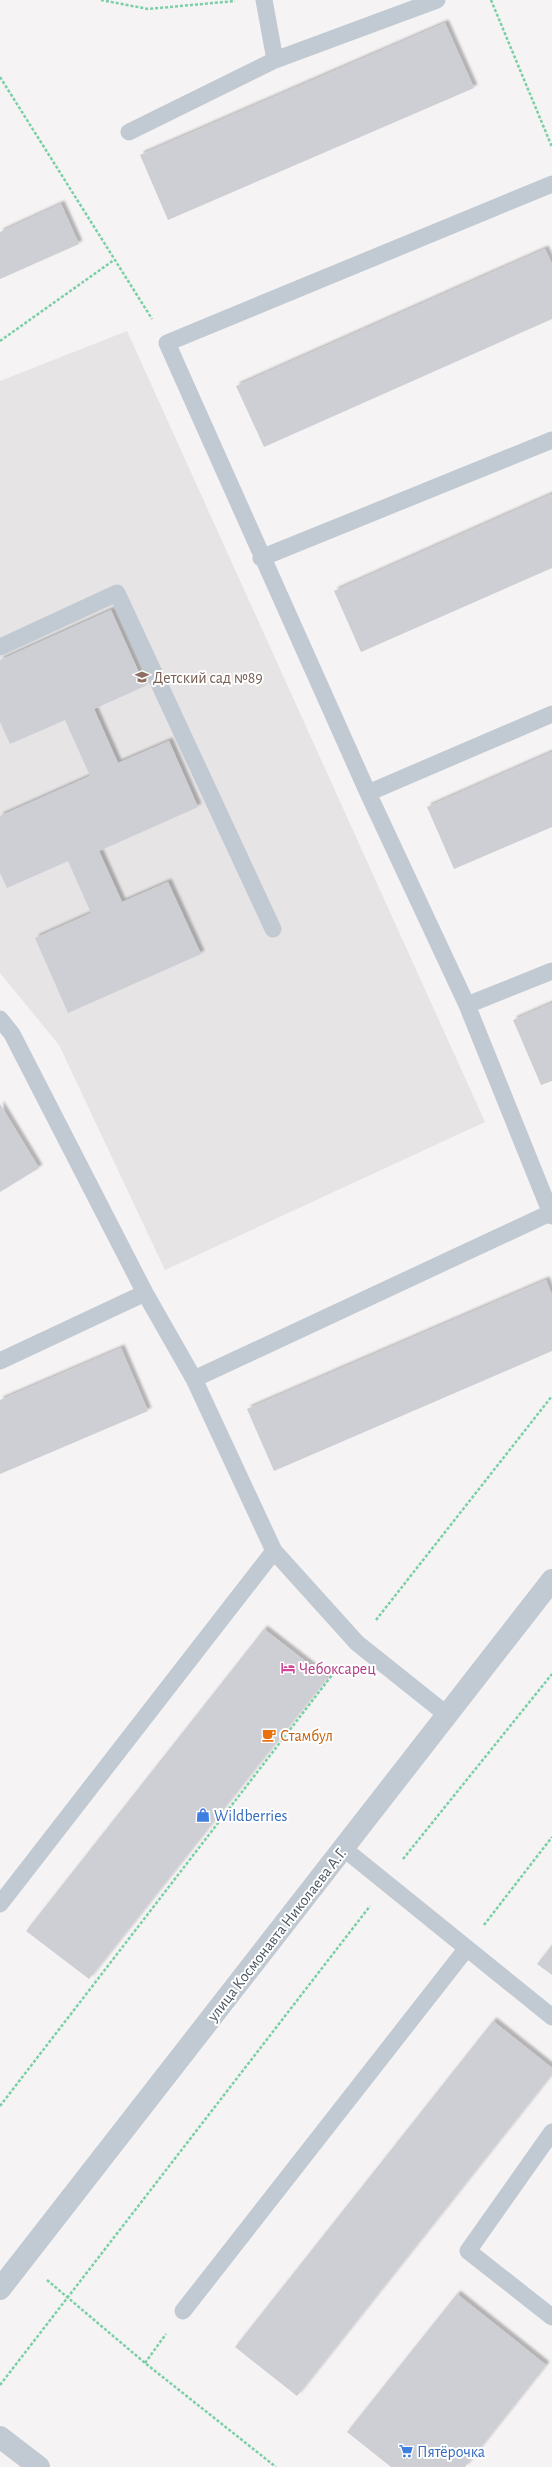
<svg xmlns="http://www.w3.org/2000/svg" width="552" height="2467" font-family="'Alegreya Sans',sans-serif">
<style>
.education{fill:#e6e4e5}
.building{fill:#cdcfd5;filter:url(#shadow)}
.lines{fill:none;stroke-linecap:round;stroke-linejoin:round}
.path{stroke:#7ad0a6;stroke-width:2.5;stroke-dasharray:3 2;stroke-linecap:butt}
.service{stroke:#c1cad2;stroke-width:17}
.tertiary{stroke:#c1cad2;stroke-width:22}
.labels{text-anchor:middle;stroke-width:4;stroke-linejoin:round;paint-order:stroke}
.education-label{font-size:16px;fill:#785e54;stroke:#fff;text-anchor:start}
.hotel-label{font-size:16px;fill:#b23c85;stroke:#fff;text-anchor:start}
.food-label{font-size:16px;fill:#c56008;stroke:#fff;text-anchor:start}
.shop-label{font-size:16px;fill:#366cbe;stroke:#fff;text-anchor:start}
.street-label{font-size:16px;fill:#4a5661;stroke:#fff}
</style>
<defs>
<filter id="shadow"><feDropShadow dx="3.5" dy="-3.5" stdDeviation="1" flood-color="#0004"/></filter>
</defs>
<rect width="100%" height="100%" fill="#f5f3f3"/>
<!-- education -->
<path class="education" d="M 127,331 L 485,1122 L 165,1270 L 59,1045 L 0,973 L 0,381 Z"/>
<!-- building -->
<path class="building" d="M 445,23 L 474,88 L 168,220 L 140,155 Z
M 61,204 L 79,244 L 0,279 L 0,232 Z
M 545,249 L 552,264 L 552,319 L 264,447 L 236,386 Z
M 552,494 L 552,568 L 361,652 L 334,591 Z
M 111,610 L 145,686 L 94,709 L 118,763 L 169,741 L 198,807 L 99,851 L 122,902 L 168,882 L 201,954 L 68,1013 L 35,938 L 91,913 L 68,861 L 7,888 L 0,873 L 0,816 L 90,776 L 65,720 L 10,744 L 0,722 L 0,660 Z
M 552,752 L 552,827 L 454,869 L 427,807 Z
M 552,1003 L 552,1081 L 541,1085 L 513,1020 Z
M 0,1104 L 39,1168 L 0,1192 Z
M 546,1280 L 552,1295 L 552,1351 L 274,1471 L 247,1409 Z
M 121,1348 L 148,1411 L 0,1474 L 0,1400 Z
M 264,1629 L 327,1678 L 89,1979 L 26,1931 Z
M 552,1945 L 552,1975 L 537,1964 Z
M 493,2021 L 552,2068 L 552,2074 L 297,2396 L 235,2347 Z
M 457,2294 L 546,2365 L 465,2467 L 391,2467 L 347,2432 Z"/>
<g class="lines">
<!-- path -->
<path class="path" d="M 101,0 L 148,9 L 235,1
M 491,0 L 552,147
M 0,77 L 152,319
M 0,341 L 114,260
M 376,1620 L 552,1396
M 403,1859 L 552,1674
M 484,1925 L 552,1837
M 0,2106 L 339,1666
M 47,2280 L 145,2363 L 276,2467
M 145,2363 L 166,2334
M 0,2385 L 370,1906"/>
<!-- service -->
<path class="service" d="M 264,0 L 275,60
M 129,132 L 275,60 L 437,0
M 552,184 L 167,343 L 368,793 L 467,1005 L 552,1216
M 261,558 L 552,440
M 0,647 L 117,593 L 273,929
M 368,793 L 552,714
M 467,1005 L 552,971
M 0,1019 L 12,1034 L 145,1293 L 194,1379 L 274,1551 L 357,1643 L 446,1714
M 0,1361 L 145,1293
M 194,1379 L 550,1213
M 343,1848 L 552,2017
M 0,1904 L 274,1551
M 552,2132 L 468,2251 L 552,2317
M 183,2311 L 467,1948"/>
<!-- tertiary -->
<path class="tertiary" d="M 0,2289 L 552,1580
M 0,2437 L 39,2467"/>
</g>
<!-- icons -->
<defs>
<symbol id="school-bare" viewBox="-9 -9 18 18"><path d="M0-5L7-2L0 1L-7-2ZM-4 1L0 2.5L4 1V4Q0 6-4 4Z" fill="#8d6e63" stroke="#fff" stroke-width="2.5" paint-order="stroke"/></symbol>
<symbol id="hotel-bare" viewBox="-9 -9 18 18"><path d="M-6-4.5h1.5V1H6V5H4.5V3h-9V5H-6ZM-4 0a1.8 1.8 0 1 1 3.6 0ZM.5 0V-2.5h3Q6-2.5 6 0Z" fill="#d1479c" stroke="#fff" stroke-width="2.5" paint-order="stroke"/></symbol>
<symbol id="cafe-bare" viewBox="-9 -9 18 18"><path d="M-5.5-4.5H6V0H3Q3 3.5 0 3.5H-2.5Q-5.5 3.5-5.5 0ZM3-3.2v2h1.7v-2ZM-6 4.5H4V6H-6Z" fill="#e8710a" stroke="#fff" stroke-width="2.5" paint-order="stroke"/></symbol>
<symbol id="shop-bare" viewBox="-9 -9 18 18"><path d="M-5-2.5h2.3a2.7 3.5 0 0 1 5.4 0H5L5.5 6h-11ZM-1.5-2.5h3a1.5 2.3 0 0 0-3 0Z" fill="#3f7fe0" stroke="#fff" stroke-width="2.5" paint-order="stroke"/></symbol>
<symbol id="supermarket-bare" viewBox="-9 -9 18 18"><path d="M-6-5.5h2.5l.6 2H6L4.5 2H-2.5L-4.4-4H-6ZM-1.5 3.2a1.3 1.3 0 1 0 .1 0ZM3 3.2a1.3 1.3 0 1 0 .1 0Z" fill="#3f7fe0" stroke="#fff" stroke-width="2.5" paint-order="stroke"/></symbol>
</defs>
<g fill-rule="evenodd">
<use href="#school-bare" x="132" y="667" width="20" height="20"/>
<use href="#hotel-bare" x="278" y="1658" width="20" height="20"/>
<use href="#cafe-bare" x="259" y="1725" width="20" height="20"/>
<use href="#shop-bare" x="193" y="1805" width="20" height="20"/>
<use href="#supermarket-bare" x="396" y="2441" width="20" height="20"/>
</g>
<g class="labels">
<!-- education labels -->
<g class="education-label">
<text x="153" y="683">Детский сад №89</text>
</g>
<!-- hotel labels -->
<g class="hotel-label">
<text x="299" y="1674">Чебоксарец</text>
</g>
<!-- food labels -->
<g class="food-label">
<text x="280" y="1741">Стамбул</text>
</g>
<!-- shop labels -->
<g class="shop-label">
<text x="214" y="1821">Wildberries</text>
<text x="417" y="2457">Пятёрочка</text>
</g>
<!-- street labels -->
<g class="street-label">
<text transform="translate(276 1934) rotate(-52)" y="6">улица Космонавта Николаева А.Г.</text>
</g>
</g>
</svg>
